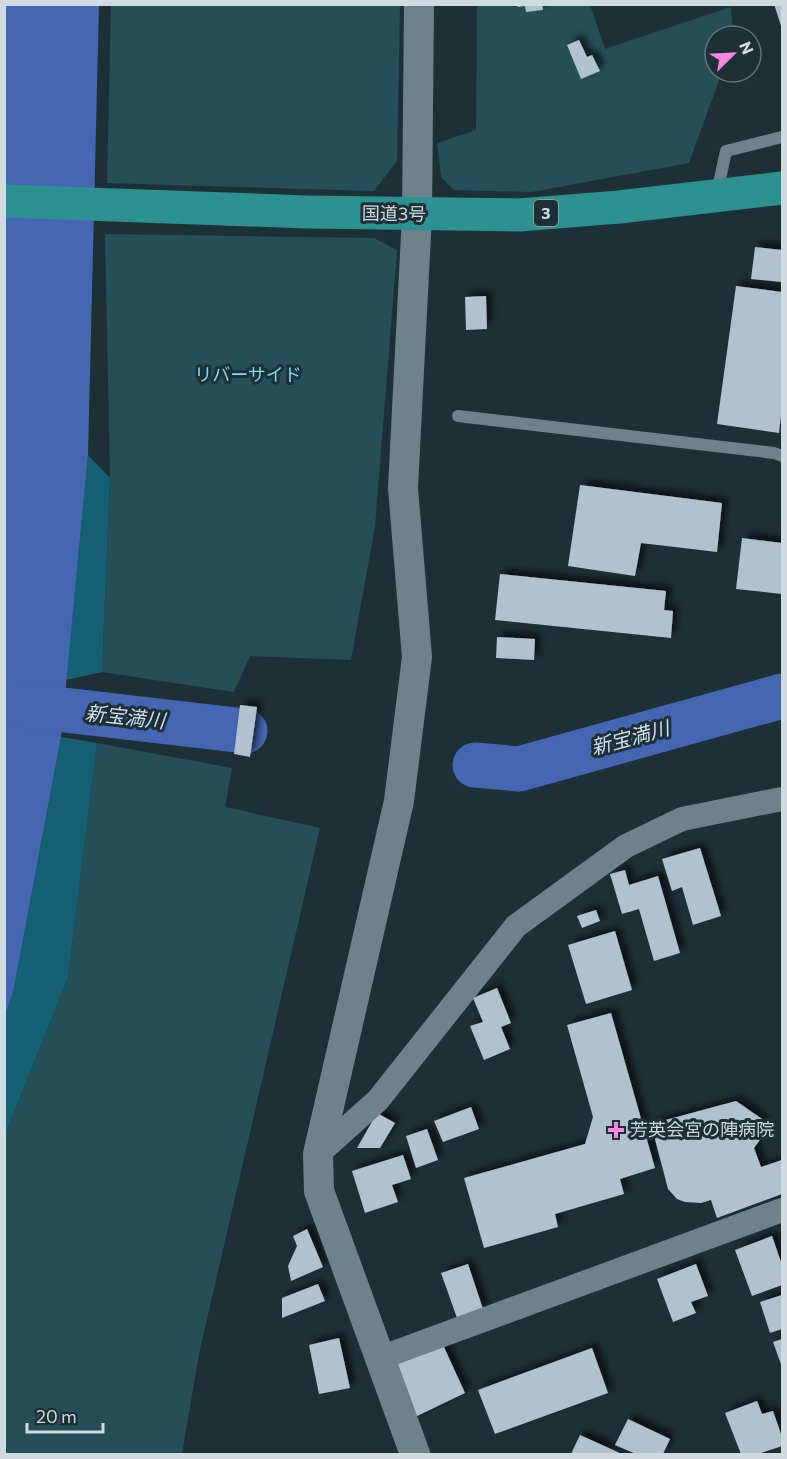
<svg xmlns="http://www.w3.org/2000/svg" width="787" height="1459" font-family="Commissioner,'Noto Sans JP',sans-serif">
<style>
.green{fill:#254e59}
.forest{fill:#136173}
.water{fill:#4566b2}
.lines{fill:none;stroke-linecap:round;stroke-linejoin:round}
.river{stroke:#4566b2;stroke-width:45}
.building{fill:#b0c1cf;filter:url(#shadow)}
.service{stroke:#6d838a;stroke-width:12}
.minor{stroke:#6d838a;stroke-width:24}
.tertiary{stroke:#6d838a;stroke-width:30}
.trunk{stroke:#2d9091;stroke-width:33}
.poi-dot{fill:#fd86e3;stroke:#1d3036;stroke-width:2}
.labels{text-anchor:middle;stroke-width:6;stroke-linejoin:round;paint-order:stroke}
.shield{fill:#1d3036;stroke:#9aa8ac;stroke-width:1.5}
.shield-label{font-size:16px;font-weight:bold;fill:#cfdbde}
.street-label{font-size:18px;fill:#cfdbde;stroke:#1d3036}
.park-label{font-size:18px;fill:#7fdaf3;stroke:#1d3036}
.poi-label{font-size:18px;fill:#cfdbde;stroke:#1d3036;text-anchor:start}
.water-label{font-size:20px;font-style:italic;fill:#d2ddf2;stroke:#1d3036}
</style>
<defs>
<filter id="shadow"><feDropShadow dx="5.5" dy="-5.5" stdDeviation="3" flood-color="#0009"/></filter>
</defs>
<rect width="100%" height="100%" fill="#1d3036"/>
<!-- green -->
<path class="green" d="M 111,5 L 400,5 L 397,161 L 374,191 L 107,183 Z
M 477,5 L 590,5 L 605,49 L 731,7 L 733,36 L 715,36 L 715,72 L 722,72 L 689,163 L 532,192 L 454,190 L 441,177 L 437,143 L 476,130 Z
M 105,234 L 374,238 L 397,250 L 375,526 L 351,660 L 250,656 L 234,692 L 102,672 L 110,478 Z
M 97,743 L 232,768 L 225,807 L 320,828 L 199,1354 L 182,1454 L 5,1454 L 5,1135 L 68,978 Z"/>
<!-- forest -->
<path class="forest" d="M 88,455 L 110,478 L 102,672 L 66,680 Z
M 61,737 L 97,743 L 68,978 L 5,1135 L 4,1015 L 14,988 Z"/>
<!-- water -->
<path class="water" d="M 5,5 L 99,5 L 88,455 L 61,737 L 14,988 L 5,1015 Z"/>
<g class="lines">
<!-- river -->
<path class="river" d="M 4,703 L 245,731
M 475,765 L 519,769 L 782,696"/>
</g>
<!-- building -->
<path class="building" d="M 517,4 L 542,4 L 543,10 L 526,12 L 525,6 L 518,7 Z
M 774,4 L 782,4 L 782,29 Z
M 579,40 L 587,57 L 592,55 L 600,71 L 581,79 L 567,45 Z
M 755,247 L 782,250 L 782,282 L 751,279 Z
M 736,286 L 782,292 L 782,406 L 779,433 L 717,424 Z
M 486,296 L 487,329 L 466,330 L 465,297 Z
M 580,485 L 722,503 L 717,552 L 641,543 L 635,576 L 568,566 Z
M 742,538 L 782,543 L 782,594 L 736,589 Z
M 500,574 L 666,591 L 664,610 L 673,611 L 671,638 L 495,620 Z
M 497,637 L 535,639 L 534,660 L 496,658 Z
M 240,705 L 257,707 L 250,757 L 234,754 Z
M 700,848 L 721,916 L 693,925 L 682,887 L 672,891 L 662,859 Z
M 625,870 L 629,885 L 658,876 L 680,953 L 654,961 L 639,909 L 622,914 L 610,874 Z
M 596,910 L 600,921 L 582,928 L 577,916 Z
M 615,931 L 632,990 L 586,1004 L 568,945 Z
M 497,988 L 511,1023 L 501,1027 L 510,1049 L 484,1060 L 470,1026 L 483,1022 L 473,998 Z
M 611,1013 L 655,1168 L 620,1179 L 624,1194 L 555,1214 L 558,1227 L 484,1248 L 464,1178 L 585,1144 L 593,1117 L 567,1025 Z
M 736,1101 L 762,1119 L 764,1134 L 754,1148 L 761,1167 L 782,1160 L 782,1194 L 717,1218 L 711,1200 L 701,1203 L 685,1202 L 677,1199 L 668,1189 L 651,1124 Z
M 471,1107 L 479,1129 L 443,1142 L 434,1121 Z
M 377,1113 L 395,1123 L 380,1148 L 357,1148 Z
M 427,1129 L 438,1160 L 416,1168 L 406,1136 Z
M 403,1155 L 411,1179 L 392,1185 L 398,1202 L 365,1213 L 352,1171 Z
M 307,1229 L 323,1267 L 291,1281 L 288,1266 L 297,1246 L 293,1236 Z
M 772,1236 L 782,1265 L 782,1285 L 752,1296 L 735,1250 Z
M 468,1264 L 483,1309 L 457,1318 L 441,1273 Z
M 696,1264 L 708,1296 L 691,1302 L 696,1313 L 673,1322 L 657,1279 Z
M 318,1284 L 325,1301 L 282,1318 L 282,1298 Z
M 782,1295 L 782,1329 L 770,1333 L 760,1302 Z
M 339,1338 L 350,1388 L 319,1394 L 309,1345 Z
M 782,1339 L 782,1367 L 773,1342 Z
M 443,1345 L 465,1393 L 415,1417 L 391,1366 Z
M 592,1348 L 608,1393 L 495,1434 L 478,1390 Z
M 757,1401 L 762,1414 L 773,1411 L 782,1437 L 782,1446 L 758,1454 L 741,1454 L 725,1413 Z
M 628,1419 L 670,1439 L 663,1454 L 636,1454 L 615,1445 Z
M 580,1435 L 622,1454 L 571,1454 Z"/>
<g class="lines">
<!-- service -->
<path class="service" d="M 717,193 L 726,151 L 782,137
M 458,416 L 774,453 L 782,456"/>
<!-- minor -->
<path class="minor" d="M 318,1154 L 378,1100 L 516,926 L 626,846 L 682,819 L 782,799
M 380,1358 L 782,1210"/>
<!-- tertiary -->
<path class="tertiary" d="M 415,1454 L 319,1191 L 318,1154 L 399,801 L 417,657 L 403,488 L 417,215 L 419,4"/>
<!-- trunk -->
<path class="trunk" d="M 4,201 L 308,212 L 519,215 L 619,207 L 782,188"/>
</g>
<!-- markers -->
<path class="poi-dot" d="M613 1121h6v6h6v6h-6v6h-6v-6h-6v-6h6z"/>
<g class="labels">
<!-- shield labels -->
<rect class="shield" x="534" y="200" width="24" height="26" rx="4.5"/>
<g class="shield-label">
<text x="546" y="219">3</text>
</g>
<!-- street labels -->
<g class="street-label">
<text transform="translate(394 214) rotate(1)" y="6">国道3号</text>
</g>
<!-- park labels -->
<g class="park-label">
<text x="248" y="381">リバーサイド</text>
</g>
<!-- poi labels -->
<g class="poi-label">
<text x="630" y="1136">芳英会宮の陣病院</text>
</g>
<!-- water labels -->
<g class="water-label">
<text transform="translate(125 717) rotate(6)" y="7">新宝満川</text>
<text transform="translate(630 738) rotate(-15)" y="7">新宝満川</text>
</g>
</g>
<!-- border -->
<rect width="787" height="1459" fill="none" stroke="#cfdbde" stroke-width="12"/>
<!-- north arrow -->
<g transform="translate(733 54) rotate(66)"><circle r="28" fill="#1d3036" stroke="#647479" stroke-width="1.5"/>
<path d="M0-4.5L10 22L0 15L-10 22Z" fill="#fd86e3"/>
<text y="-9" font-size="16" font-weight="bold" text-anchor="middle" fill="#cfdbde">N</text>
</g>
<!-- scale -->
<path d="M27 1423v9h76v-9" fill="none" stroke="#cfdbde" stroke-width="3"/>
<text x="36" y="1423" font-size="18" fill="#cfdbde" stroke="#1d3036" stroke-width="4.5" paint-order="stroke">20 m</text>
</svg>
